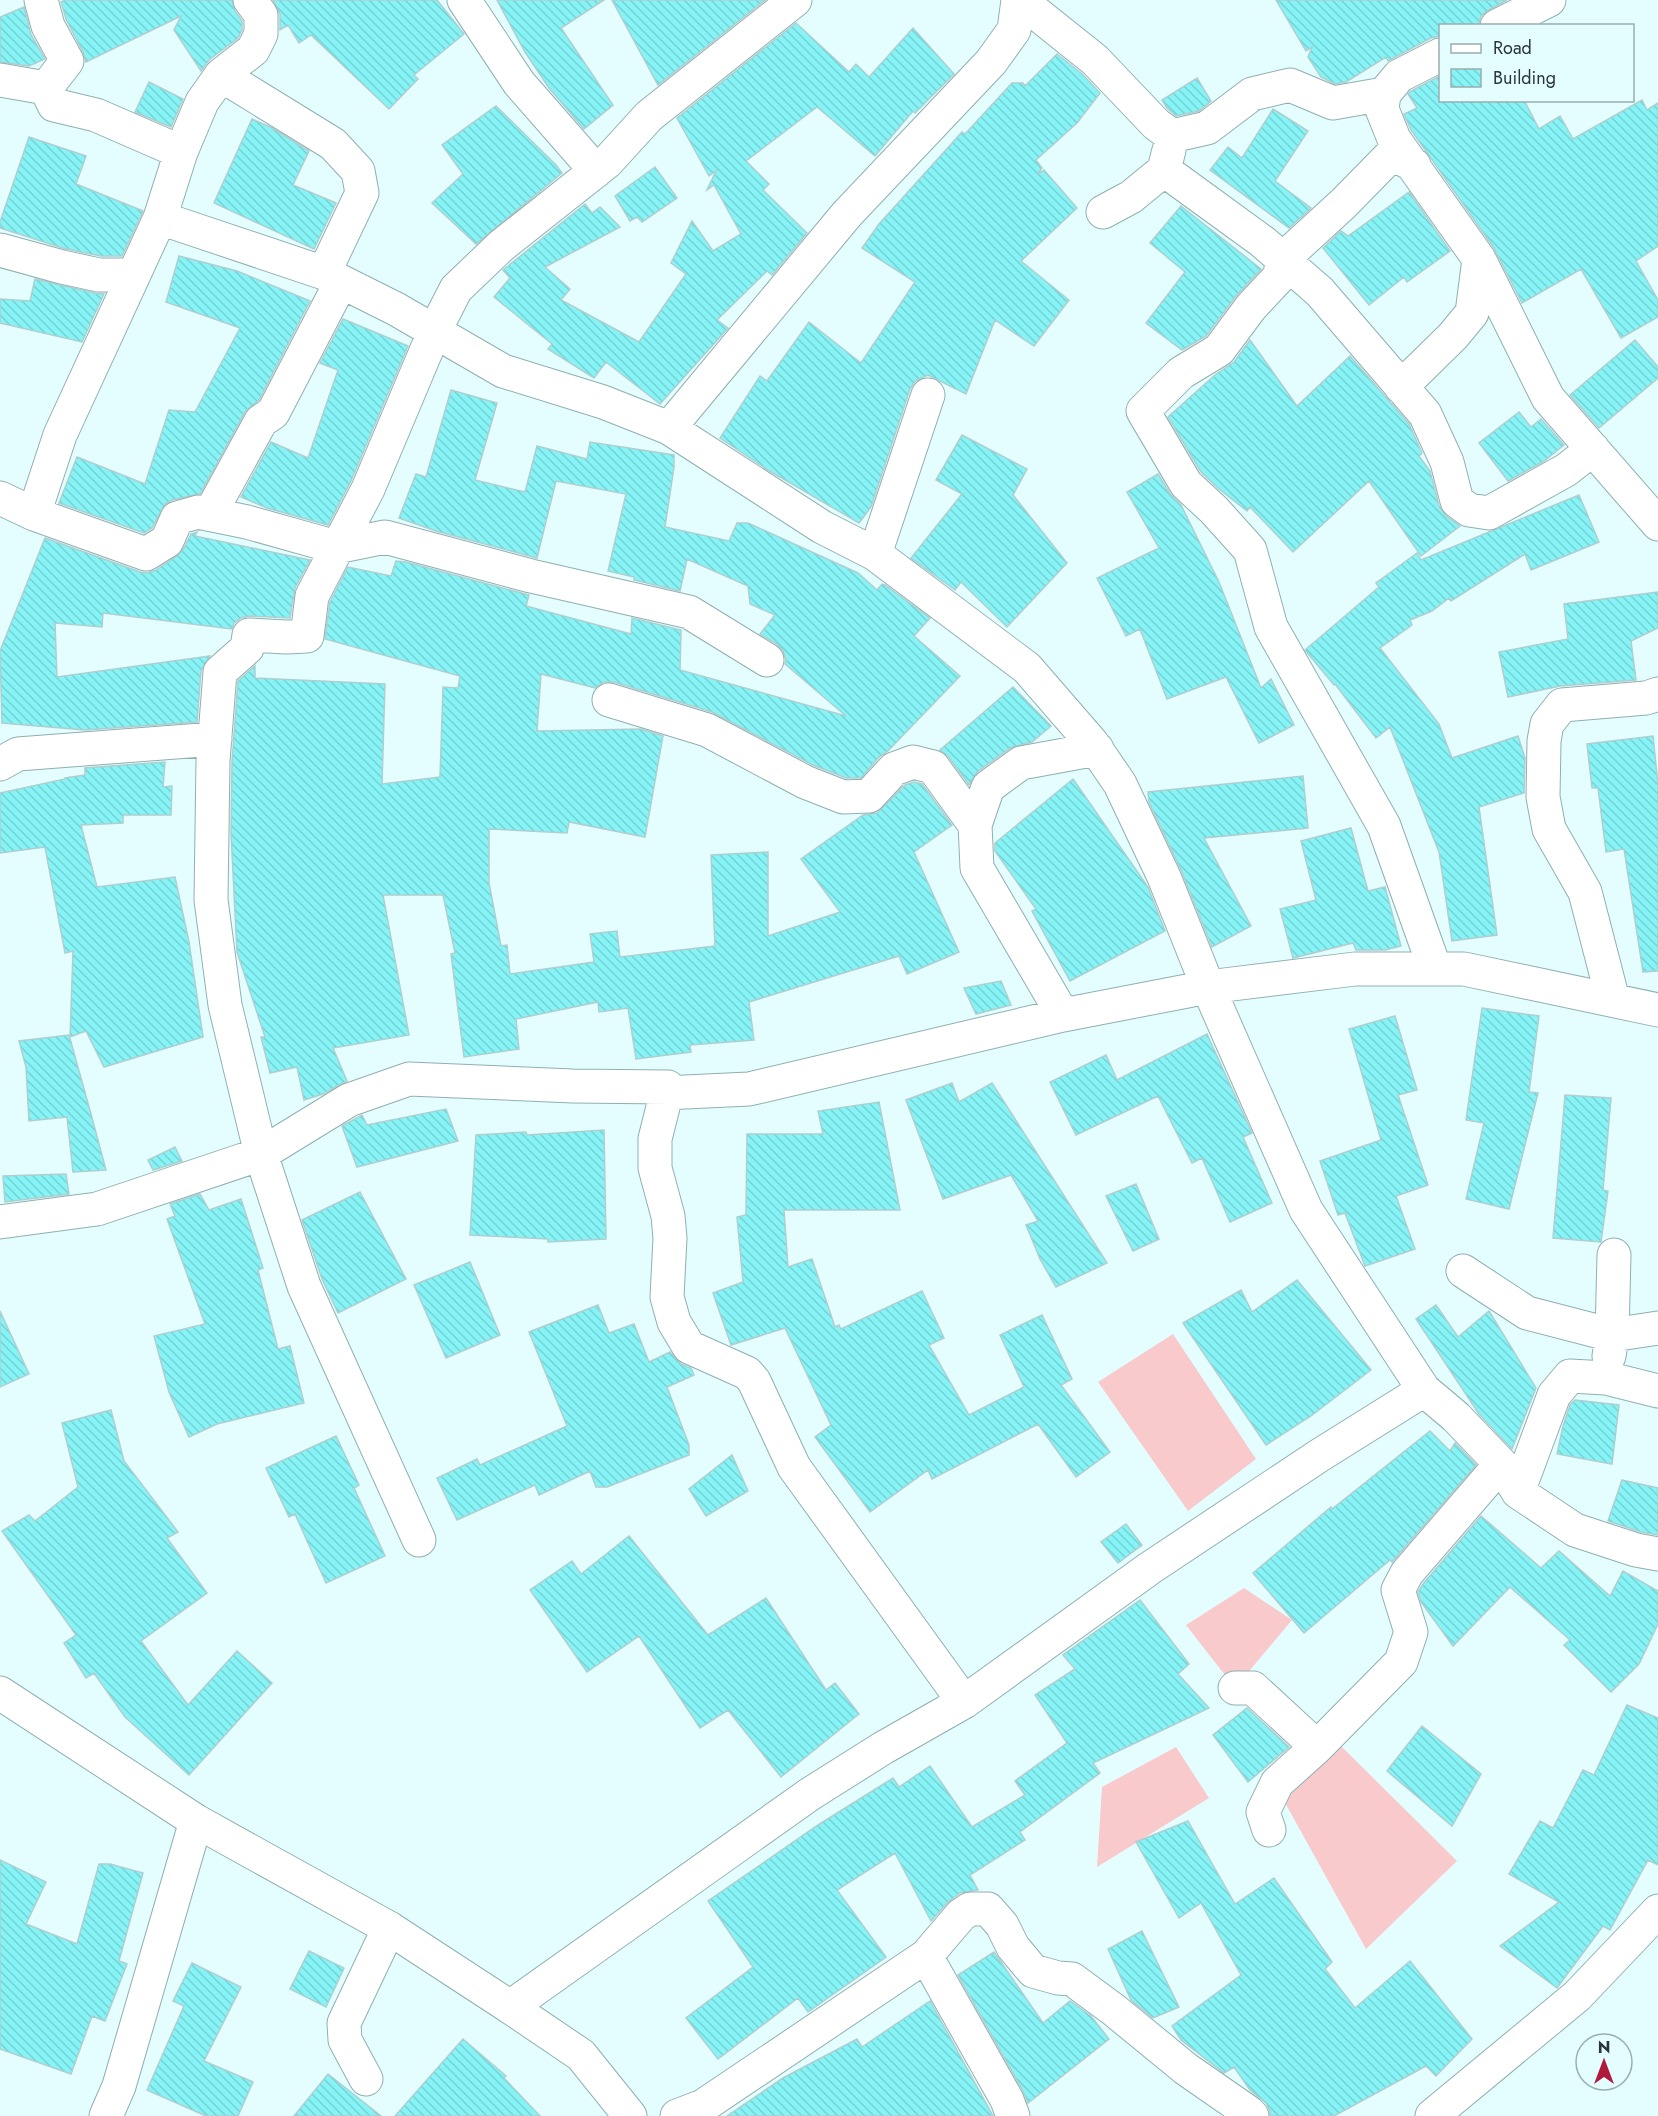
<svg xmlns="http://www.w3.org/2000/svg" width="1658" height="2116" font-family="Jost,sans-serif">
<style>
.grass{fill:#f9cacc}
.building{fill:url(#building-back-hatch);stroke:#afcecf;stroke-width:1.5}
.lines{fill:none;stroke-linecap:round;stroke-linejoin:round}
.street-casing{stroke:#90afb0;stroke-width:35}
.secondary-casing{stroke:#90afb0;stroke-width:35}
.street{stroke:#fff;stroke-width:33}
.secondary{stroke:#fff;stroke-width:33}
</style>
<defs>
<pattern id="building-back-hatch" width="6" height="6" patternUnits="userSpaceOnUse" patternTransform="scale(1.5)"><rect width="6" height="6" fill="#86f4f7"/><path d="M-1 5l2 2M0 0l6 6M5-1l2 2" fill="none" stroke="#74d2d4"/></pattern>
</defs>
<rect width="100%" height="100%" fill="#e4feff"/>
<!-- grass -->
<path class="grass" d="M 1173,1334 L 1256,1459 L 1188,1511 L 1098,1382 Z
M 1244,1588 L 1292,1620 L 1235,1688 L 1186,1625 Z
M 1341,1746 L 1457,1861 L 1366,1949 L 1284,1801 Z
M 1176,1747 L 1209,1798 L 1097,1867 L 1102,1787 Z"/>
<!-- building -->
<path class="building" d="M 65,0 L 232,0 L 235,11 L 242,21 L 242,30 L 238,38 L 209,60 L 201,71 L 174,30 L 181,16 L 86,62 L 83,52 L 66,19 L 61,2 Z
M 273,0 L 437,0 L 464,34 L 414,75 L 418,79 L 389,109 L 311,35 L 299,43 L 288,25 L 280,30 L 280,14 Z
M 497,0 L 604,0 L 561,28 L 613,105 L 584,129 L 549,88 L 525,52 Z
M 612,0 L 765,0 L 658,85 Z
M 1276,0 L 1507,0 L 1488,10 L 1481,16 L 1478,26 L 1440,26 L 1440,36 L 1431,38 L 1388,61 L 1386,57 L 1346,82 L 1335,84 L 1321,77 L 1308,57 L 1312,47 L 1306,51 Z
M 24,7 L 31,35 L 45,59 L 29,66 L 0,62 L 0,17 Z
M 796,23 L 849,72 L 856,64 L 869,77 L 913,28 L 954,74 L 915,113 L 913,111 L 875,156 L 817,107 L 746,161 L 769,184 L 763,190 L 807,233 L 772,275 L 767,271 L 717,320 L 728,328 L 660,404 L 606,362 L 594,378 L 548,349 L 552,344 L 494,297 L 510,278 L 503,270 L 585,204 L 592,213 L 600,207 L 620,227 L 545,267 L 570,289 L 561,300 L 639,342 L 686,274 L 671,263 L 692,221 L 713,251 L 741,234 L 714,185 L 707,190 L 716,171 L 709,176 L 677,118 Z
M 1057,54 L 1082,74 L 1100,93 L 1077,123 L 1036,160 L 1042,168 L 1037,175 L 1044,170 L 1077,208 L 1021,261 L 1069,300 L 1034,346 L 995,320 L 966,394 L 928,375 L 915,381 L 910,389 L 871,507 L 859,523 L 768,470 L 720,438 L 760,376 L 767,381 L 809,322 L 861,363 L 915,282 L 862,248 L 879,224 L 962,132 L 965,134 L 1012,83 L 1023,83 L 1025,86 Z
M 1440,76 L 1440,100 L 1524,100 L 1539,129 L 1560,116 L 1573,139 L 1642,100 L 1647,110 L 1658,103 L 1658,246 L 1636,261 L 1658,300 L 1658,317 L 1621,338 L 1581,269 L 1522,303 L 1494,248 L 1411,130 L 1404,114 L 1417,108 L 1408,94 L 1411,91 Z
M 1197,78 L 1211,101 L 1199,111 L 1176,116 L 1167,108 L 1162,100 Z
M 149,82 L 183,99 L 171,127 L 135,112 Z
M 496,106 L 556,165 L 562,173 L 476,244 L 432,203 L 463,174 L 442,145 Z
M 1273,109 L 1308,131 L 1275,181 L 1311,208 L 1289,228 L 1210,170 L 1228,147 L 1242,158 Z
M 252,119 L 272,128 L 309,151 L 293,185 L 336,203 L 314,249 L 214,203 Z
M 29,137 L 86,156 L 76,184 L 143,211 L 122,256 L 101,256 L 66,249 L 0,228 L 0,222 Z
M 655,167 L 677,198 L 642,222 L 637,217 L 630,221 L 615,196 Z
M 1409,192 L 1450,251 L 1407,282 L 1404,277 L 1369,305 L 1323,248 L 1341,231 L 1348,236 Z
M 1181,206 L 1261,269 L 1236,296 L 1206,336 L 1182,350 L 1146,323 L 1185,272 L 1150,243 Z
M 179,256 L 237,271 L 310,301 L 259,400 L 245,412 L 200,494 L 172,500 L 165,504 L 152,528 L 144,533 L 59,503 L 77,457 L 145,484 L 169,410 L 195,412 L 240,328 L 166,302 Z
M 35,279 L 95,293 L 104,294 L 82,342 L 0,323 L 0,299 L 30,301 Z
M 343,319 L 408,346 L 351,481 L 328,525 L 267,508 L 241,497 L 271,442 L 308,458 L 338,370 L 320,363 Z
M 1250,340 L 1297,406 L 1350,356 L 1409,424 L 1422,453 L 1419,456 L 1430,471 L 1439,506 L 1446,516 L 1460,526 L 1421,556 L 1369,481 L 1293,552 L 1250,507 L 1247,511 L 1219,489 L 1201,472 L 1168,417 L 1215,375 L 1234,362 Z
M 1635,340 L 1658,367 L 1658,378 L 1599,428 L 1570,395 Z
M 451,390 L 497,403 L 475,480 L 525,492 L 537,446 L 587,459 L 590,442 L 674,455 L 674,467 L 665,527 L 729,541 L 737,523 L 748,523 L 858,573 L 877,590 L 882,584 L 885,585 L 930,618 L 914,636 L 960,676 L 888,751 L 880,756 L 861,778 L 846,778 L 813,765 L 712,712 L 614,682 L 604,682 L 595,688 L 541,674 L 537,731 L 641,729 L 663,736 L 645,837 L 569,822 L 567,833 L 489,829 L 489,883 L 501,946 L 507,945 L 510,974 L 594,962 L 590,934 L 617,931 L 620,957 L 715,946 L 711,855 L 768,852 L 768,936 L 840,912 L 801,859 L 863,815 L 877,813 L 905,785 L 914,782 L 922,784 L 952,825 L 914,852 L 959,952 L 907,974 L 899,956 L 749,1002 L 754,1040 L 690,1045 L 691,1052 L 636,1059 L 628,1008 L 599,1012 L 598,1002 L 516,1019 L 519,1049 L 464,1057 L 451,954 L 455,953 L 443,895 L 383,895 L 409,1035 L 333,1048 L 347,1081 L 323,1094 L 304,1100 L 297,1067 L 270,1073 L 261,1037 L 265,1037 L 237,952 L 231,833 L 232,762 L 238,681 L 255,666 L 255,678 L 385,684 L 382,784 L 440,777 L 443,687 L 458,688 L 460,676 L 325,639 L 330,602 L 348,567 L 391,576 L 396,561 L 406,562 L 529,595 L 526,606 L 631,634 L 632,618 L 681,630 L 680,670 L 846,716 L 785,664 L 786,660 L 783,651 L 777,644 L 760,634 L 775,615 L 750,604 L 748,586 L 687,559 L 680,591 L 634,580 L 634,577 L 608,571 L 626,494 L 556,481 L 537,558 L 436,531 L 399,518 L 416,474 L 426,477 Z
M 1519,412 L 1531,427 L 1541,419 L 1564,445 L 1544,461 L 1508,481 L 1479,443 Z
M 962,435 L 1027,469 L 1013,495 L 1067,563 L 1007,627 L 961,582 L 955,590 L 911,558 L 962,494 L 936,480 Z
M 1158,474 L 1170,494 L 1181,505 L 1219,582 L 1261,688 L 1271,679 L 1294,725 L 1259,743 L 1226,677 L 1167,699 L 1140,629 L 1126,636 L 1097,578 L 1159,548 L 1127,492 Z
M 1579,495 L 1599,542 L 1531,570 L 1525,554 L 1451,601 L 1449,598 L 1432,611 L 1410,620 L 1412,625 L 1380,648 L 1439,724 L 1452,758 L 1518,736 L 1525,758 L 1524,793 L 1479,807 L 1497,935 L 1452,941 L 1439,852 L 1390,727 L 1376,738 L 1335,684 L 1334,685 L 1305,650 L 1379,587 L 1376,583 L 1417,553 L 1421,560 Z
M 197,532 L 195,536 L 310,560 L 295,588 L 290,618 L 249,616 L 241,618 L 234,623 L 232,629 L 103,613 L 102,627 L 55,623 L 57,677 L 210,656 L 201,671 L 197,722 L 85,730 L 2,723 L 0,651 L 45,538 L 140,572 L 147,573 L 156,570 L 177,556 L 184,548 L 191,534 Z
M 1658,592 L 1658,628 L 1631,641 L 1636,680 L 1560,686 L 1508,697 L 1499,652 L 1568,639 L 1564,604 Z
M 1013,687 L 1051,726 L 1032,742 L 1010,748 L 977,772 L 969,785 L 948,756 L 940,750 Z
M 1653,736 L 1658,785 L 1658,971 L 1643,972 L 1624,849 L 1606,852 L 1598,788 L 1592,788 L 1587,744 Z
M 165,762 L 163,787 L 172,786 L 171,815 L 123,815 L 123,823 L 81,825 L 97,887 L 175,877 L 189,942 L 203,1037 L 104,1067 L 86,1031 L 70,1037 L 73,951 L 65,953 L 45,847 L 0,853 L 0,793 L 65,779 L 65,778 L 85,775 L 85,768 Z
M 1303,776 L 1308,828 L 1204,838 L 1251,926 L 1212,947 L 1181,870 L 1149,802 L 1148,792 Z
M 1073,779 L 1148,887 L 1165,931 L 1070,981 L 1032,911 L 1036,909 L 995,851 L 995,843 Z
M 1351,828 L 1368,891 L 1385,887 L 1401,946 L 1385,950 L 1356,950 L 1353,943 L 1293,958 L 1280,909 L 1316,900 L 1301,841 Z
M 1001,981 L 1011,1005 L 976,1014 L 964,988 Z
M 1482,1008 L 1539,1016 L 1529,1092 L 1538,1093 L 1509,1209 L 1466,1199 L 1484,1123 L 1466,1120 Z
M 1395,1016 L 1417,1090 L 1398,1095 L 1428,1185 L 1396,1196 L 1415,1249 L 1365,1266 L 1345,1213 L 1338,1215 L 1320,1161 L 1381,1140 L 1349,1029 Z
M 1207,1034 L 1252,1133 L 1243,1137 L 1272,1203 L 1230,1222 L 1202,1158 L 1192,1163 L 1158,1096 L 1076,1135 L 1050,1082 L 1106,1055 L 1117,1080 Z
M 69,1035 L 91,1114 L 106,1170 L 73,1172 L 67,1117 L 29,1121 L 26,1067 L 19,1041 Z
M 952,1083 L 959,1102 L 992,1083 L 1107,1263 L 1056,1287 L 1040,1259 L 1026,1225 L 1038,1221 L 1011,1175 L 943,1199 L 906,1100 Z
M 1565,1095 L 1611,1098 L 1603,1190 L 1608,1191 L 1601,1242 L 1553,1238 Z
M 879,1102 L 900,1210 L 784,1210 L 788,1267 L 812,1259 L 835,1327 L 839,1325 L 841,1329 L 922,1291 L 944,1338 L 929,1345 L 969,1415 L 1024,1387 L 1000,1335 L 1042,1315 L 1072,1379 L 1061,1385 L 1110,1452 L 1076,1477 L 1038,1424 L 932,1479 L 928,1470 L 870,1512 L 815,1437 L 831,1425 L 785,1328 L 731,1345 L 713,1293 L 743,1282 L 737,1217 L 746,1215 L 747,1134 L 823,1134 L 818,1111 Z
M 446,1109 L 458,1141 L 357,1167 L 342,1126 L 362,1115 L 367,1125 Z
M 604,1130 L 606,1239 L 548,1242 L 548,1239 L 470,1235 L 476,1135 L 526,1132 L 527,1135 Z
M 175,1147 L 182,1161 L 153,1170 L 148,1160 Z
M 66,1174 L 69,1194 L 5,1202 L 3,1176 Z
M 1136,1184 L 1159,1239 L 1133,1251 L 1106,1196 Z
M 360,1192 L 406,1279 L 338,1313 L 322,1279 L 302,1220 Z
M 200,1194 L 209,1210 L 241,1199 L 263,1268 L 258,1270 L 278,1349 L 290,1346 L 304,1403 L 217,1424 L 189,1437 L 169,1392 L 154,1336 L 205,1324 L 167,1219 L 175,1216 L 170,1204 Z
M 470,1262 L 500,1335 L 446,1358 L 414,1285 Z
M 1297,1280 L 1371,1370 L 1311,1416 L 1266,1445 L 1183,1323 L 1241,1290 L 1252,1312 Z
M 598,1305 L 609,1333 L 634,1324 L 649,1362 L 670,1352 L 681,1364 L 691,1368 L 694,1375 L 667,1387 L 689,1445 L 689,1455 L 607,1487 L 596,1487 L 590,1471 L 539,1495 L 535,1485 L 457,1520 L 437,1478 L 477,1459 L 480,1465 L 567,1426 L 529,1332 Z
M 1436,1305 L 1458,1337 L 1489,1311 L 1536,1388 L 1512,1449 L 1479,1414 L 1416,1319 Z
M 0,1311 L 29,1374 L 0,1387 Z
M 1575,1400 L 1619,1405 L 1612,1464 L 1557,1454 L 1563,1426 L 1570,1405 Z
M 111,1410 L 124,1461 L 178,1532 L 167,1538 L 207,1593 L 141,1641 L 188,1705 L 237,1651 L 272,1683 L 189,1775 L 125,1717 L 94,1673 L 86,1678 L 64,1643 L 76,1635 L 2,1531 L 29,1515 L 35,1521 L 78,1487 L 62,1423 Z
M 1430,1431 L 1450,1451 L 1455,1443 L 1476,1465 L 1392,1562 L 1390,1560 L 1304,1633 L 1253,1573 L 1331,1507 L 1332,1509 Z
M 336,1436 L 359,1485 L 354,1488 L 385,1556 L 326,1583 L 295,1514 L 289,1517 L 266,1468 Z
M 732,1455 L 748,1491 L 706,1516 L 689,1489 Z
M 1622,1480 L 1658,1488 L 1658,1535 L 1641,1532 L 1608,1521 Z
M 1481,1516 L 1541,1568 L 1559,1551 L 1610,1596 L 1623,1571 L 1658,1591 L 1658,1624 L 1639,1664 L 1611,1692 L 1564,1645 L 1570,1640 L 1510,1587 L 1453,1646 L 1421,1602 L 1418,1592 L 1423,1584 Z
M 1126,1524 L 1142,1545 L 1118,1563 L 1101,1542 Z
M 629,1536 L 708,1635 L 766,1598 L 826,1690 L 835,1683 L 859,1714 L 781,1777 L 728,1710 L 700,1728 L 639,1636 L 587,1672 L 530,1590 L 572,1561 L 581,1574 Z
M 1140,1600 L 1189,1664 L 1178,1674 L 1209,1708 L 1093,1763 L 1100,1773 L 1020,1832 L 1025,1840 L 970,1875 L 978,1890 L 960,1893 L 947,1903 L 931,1921 L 895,1853 L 837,1890 L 886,1957 L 808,2012 L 798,1998 L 718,2059 L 686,2018 L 753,1967 L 708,1901 L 818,1825 L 893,1778 L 899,1787 L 930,1766 L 972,1827 L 1025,1795 L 1015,1781 L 1067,1743 L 1035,1695 L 1075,1669 L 1063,1655 Z
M 1627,1705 L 1658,1718 L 1658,1865 L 1648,1860 L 1610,1930 L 1603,1926 L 1557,1988 L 1500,1946 L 1559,1902 L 1509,1874 L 1540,1821 L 1553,1828 L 1583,1770 L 1594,1775 Z
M 1247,1708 L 1289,1747 L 1248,1782 L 1213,1735 Z
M 1422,1726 L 1481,1774 L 1452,1826 L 1387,1771 Z
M 1188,1821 L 1235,1904 L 1274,1878 L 1332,1962 L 1325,1969 L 1355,2008 L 1410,1961 L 1472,2039 L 1436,2076 L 1426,2066 L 1334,2116 L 1270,2116 L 1270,2111 L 1266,2103 L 1250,2090 L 1234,2067 L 1224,2073 L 1181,2040 L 1172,2026 L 1241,1975 L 1201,1903 L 1179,1918 L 1136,1842 Z
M 0,1860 L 46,1882 L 26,1924 L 77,1944 L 99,1864 L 110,1864 L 143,1873 L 119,1961 L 127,1964 L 105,2021 L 92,2016 L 71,2074 L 0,2049 Z
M 1142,1931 L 1179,2007 L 1153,2018 L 1131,2000 L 1108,1949 Z
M 309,1951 L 344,1968 L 326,2007 L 290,1989 Z
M 994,1952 L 1043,2023 L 1070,2001 L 1091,2016 L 1109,2039 L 1028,2103 L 1023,2091 L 958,1975 Z
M 192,1963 L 241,1987 L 204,2061 L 253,2082 L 238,2116 L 206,2116 L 147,2090 L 184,2006 L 173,2001 Z
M 930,2001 L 993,2116 L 727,2116 L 783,2078 L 857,2039 L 862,2047 Z
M 463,2039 L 506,2076 L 504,2078 L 540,2116 L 395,2116 Z
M 328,2074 L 381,2116 L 294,2116 Z"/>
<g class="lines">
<defs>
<path id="street" d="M 41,0 L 48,26 L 67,61 L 46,88
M 464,0 L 519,83 L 596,171
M 1020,0 L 1095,60 L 1156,124 L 1172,136 L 1207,128 L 1252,94 L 1290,85 L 1333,103 L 1384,94
M 1497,26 L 1549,0
M 1440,55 L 1399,76 L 1384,94 L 1382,109 L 1394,139 L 1479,259 L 1548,398 L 1658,524
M 221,75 L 333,144 L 358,171 L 362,193 L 324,273
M 0,80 L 46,88
M 46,88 L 54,105 L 96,115 L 181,152
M 1414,165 L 1392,154 L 1344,203 L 1282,260 L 1280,276 L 1251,307 L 1219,350 L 1181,373 L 1143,411 L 1186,484 L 1214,510 L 1250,550 L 1271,627 L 1384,826 L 1435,969
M 1164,170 L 1263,242 L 1320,292 L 1425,414 L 1447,462 L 1457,501 L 1469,510 L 1489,513 L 1566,470 L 1593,449
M 1103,212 L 1131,197 L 1164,170 L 1169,150
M 160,218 L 324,273 L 396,309 L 503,371 L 603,402 L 669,428 L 822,527 L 875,554 L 1027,668 L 1092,743 L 1120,784 L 1164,877 L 1208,987 L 1306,1210 L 1424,1390 L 1456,1417 L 1501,1464 L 1518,1492 L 1575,1530 L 1636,1550 L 1658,1554
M 0,250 L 62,267 L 99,275 L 133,275
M 1401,387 L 1453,336 L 1472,313 L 1479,259
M 669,428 L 847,214 L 991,62 L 1014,30 L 1018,0
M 0,498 L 34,514 L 146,554 L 167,541 L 177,518 L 198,512 L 247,522 L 336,547 L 385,537 L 531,576 L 689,612 L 767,660
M 34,514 L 60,435 L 160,218 L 181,152 L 202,102 L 221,75 L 253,50 L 261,34 L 261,15 L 250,0
M 210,514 L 261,421 L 273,413 L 341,282
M 875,554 L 928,395
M 609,700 L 707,730 L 805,782 L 843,797 L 869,796 L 894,769 L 913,762 L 933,767 L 975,825
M 0,764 L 18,754 L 215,739
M 1613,1000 L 1585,892 L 1549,829 L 1543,797 L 1544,741 L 1547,724 L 1562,705 L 1646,698 L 1658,694
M 1063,1015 L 977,868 L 975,825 L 988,787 L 1021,763 L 1097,749
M 668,1087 L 655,1139 L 655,1168 L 668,1216 L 670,1238 L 667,1297 L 674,1322 L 689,1347 L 747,1373 L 754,1381 L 794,1467 L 964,1702
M 0,1222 L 97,1209 L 261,1154 L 349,1100 L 409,1079 L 573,1086 L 668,1087 L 664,1093 L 749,1089 L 1063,1015 L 1208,987 L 1355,969 L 1464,969 L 1658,1010
M 1463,1271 L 1527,1313 L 1612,1335 L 1658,1328
M 1609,1356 L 1612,1335 L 1614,1255
M 1518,1492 L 1554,1395 L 1570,1376 L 1606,1378 L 1658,1391
M 419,1540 L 304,1286 L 261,1154 L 225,1005 L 211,900 L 213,761 L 220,672 L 247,648 L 249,635 L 286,637 L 307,636 L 312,596 L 368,489 L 435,330 L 456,289 L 501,246 L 607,162 L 649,116 L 795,0
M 1235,1688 L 1253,1688 L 1317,1747
M 1269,1830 L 1263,1812 L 1277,1783 L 1317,1747 L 1401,1662 L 1411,1632 L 1398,1590 L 1407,1573 L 1501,1464
M 926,1956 L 1007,2100 L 1013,2116
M 510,2007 L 810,1794 L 883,1748 L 964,1702 L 1150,1568 L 1320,1455 L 1424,1390
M 366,2079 L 345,2040 L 344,2023 L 389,1928
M 106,2116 L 119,2086 L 196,1821
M 677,2116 L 703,2106 L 926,1956 L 961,1915 L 970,1909 L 988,1909 L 1002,1925 L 1013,1947 L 1033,1971 L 1058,1978 L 1072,1979 L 1114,2010 L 1186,2069 L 1248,2112 L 1252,2116
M 1432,2116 L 1577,1996 L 1658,1911"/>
<path id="secondary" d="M 0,1693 L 196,1821 L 389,1928 L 510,2007 L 581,2055 L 630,2116"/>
</defs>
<!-- street casing -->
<use href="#street" class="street-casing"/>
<!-- secondary casing -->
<use href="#secondary" class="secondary-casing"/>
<!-- street -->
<use href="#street" class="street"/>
<!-- secondary -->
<use href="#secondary" class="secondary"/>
</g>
<!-- legend -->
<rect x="1439" y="24" width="195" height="78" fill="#e4feff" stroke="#99aeaf" stroke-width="1.5"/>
<rect x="1451" y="44" width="30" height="9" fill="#ffffff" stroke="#99aeaf" stroke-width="1.5"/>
<text x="1493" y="54" font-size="18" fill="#293536">Road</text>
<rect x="1451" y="69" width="30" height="18" fill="url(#building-back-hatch)" stroke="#99aeaf" stroke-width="1.5"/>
<text x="1493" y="84" font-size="18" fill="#293536">Building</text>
<!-- north arrow -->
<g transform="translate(1604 2062)"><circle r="28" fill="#e4feff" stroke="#99aeaf" stroke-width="1.5"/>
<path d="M0-4.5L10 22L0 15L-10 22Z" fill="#af1b3d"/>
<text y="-9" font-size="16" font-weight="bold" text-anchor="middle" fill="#293536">N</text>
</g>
</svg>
